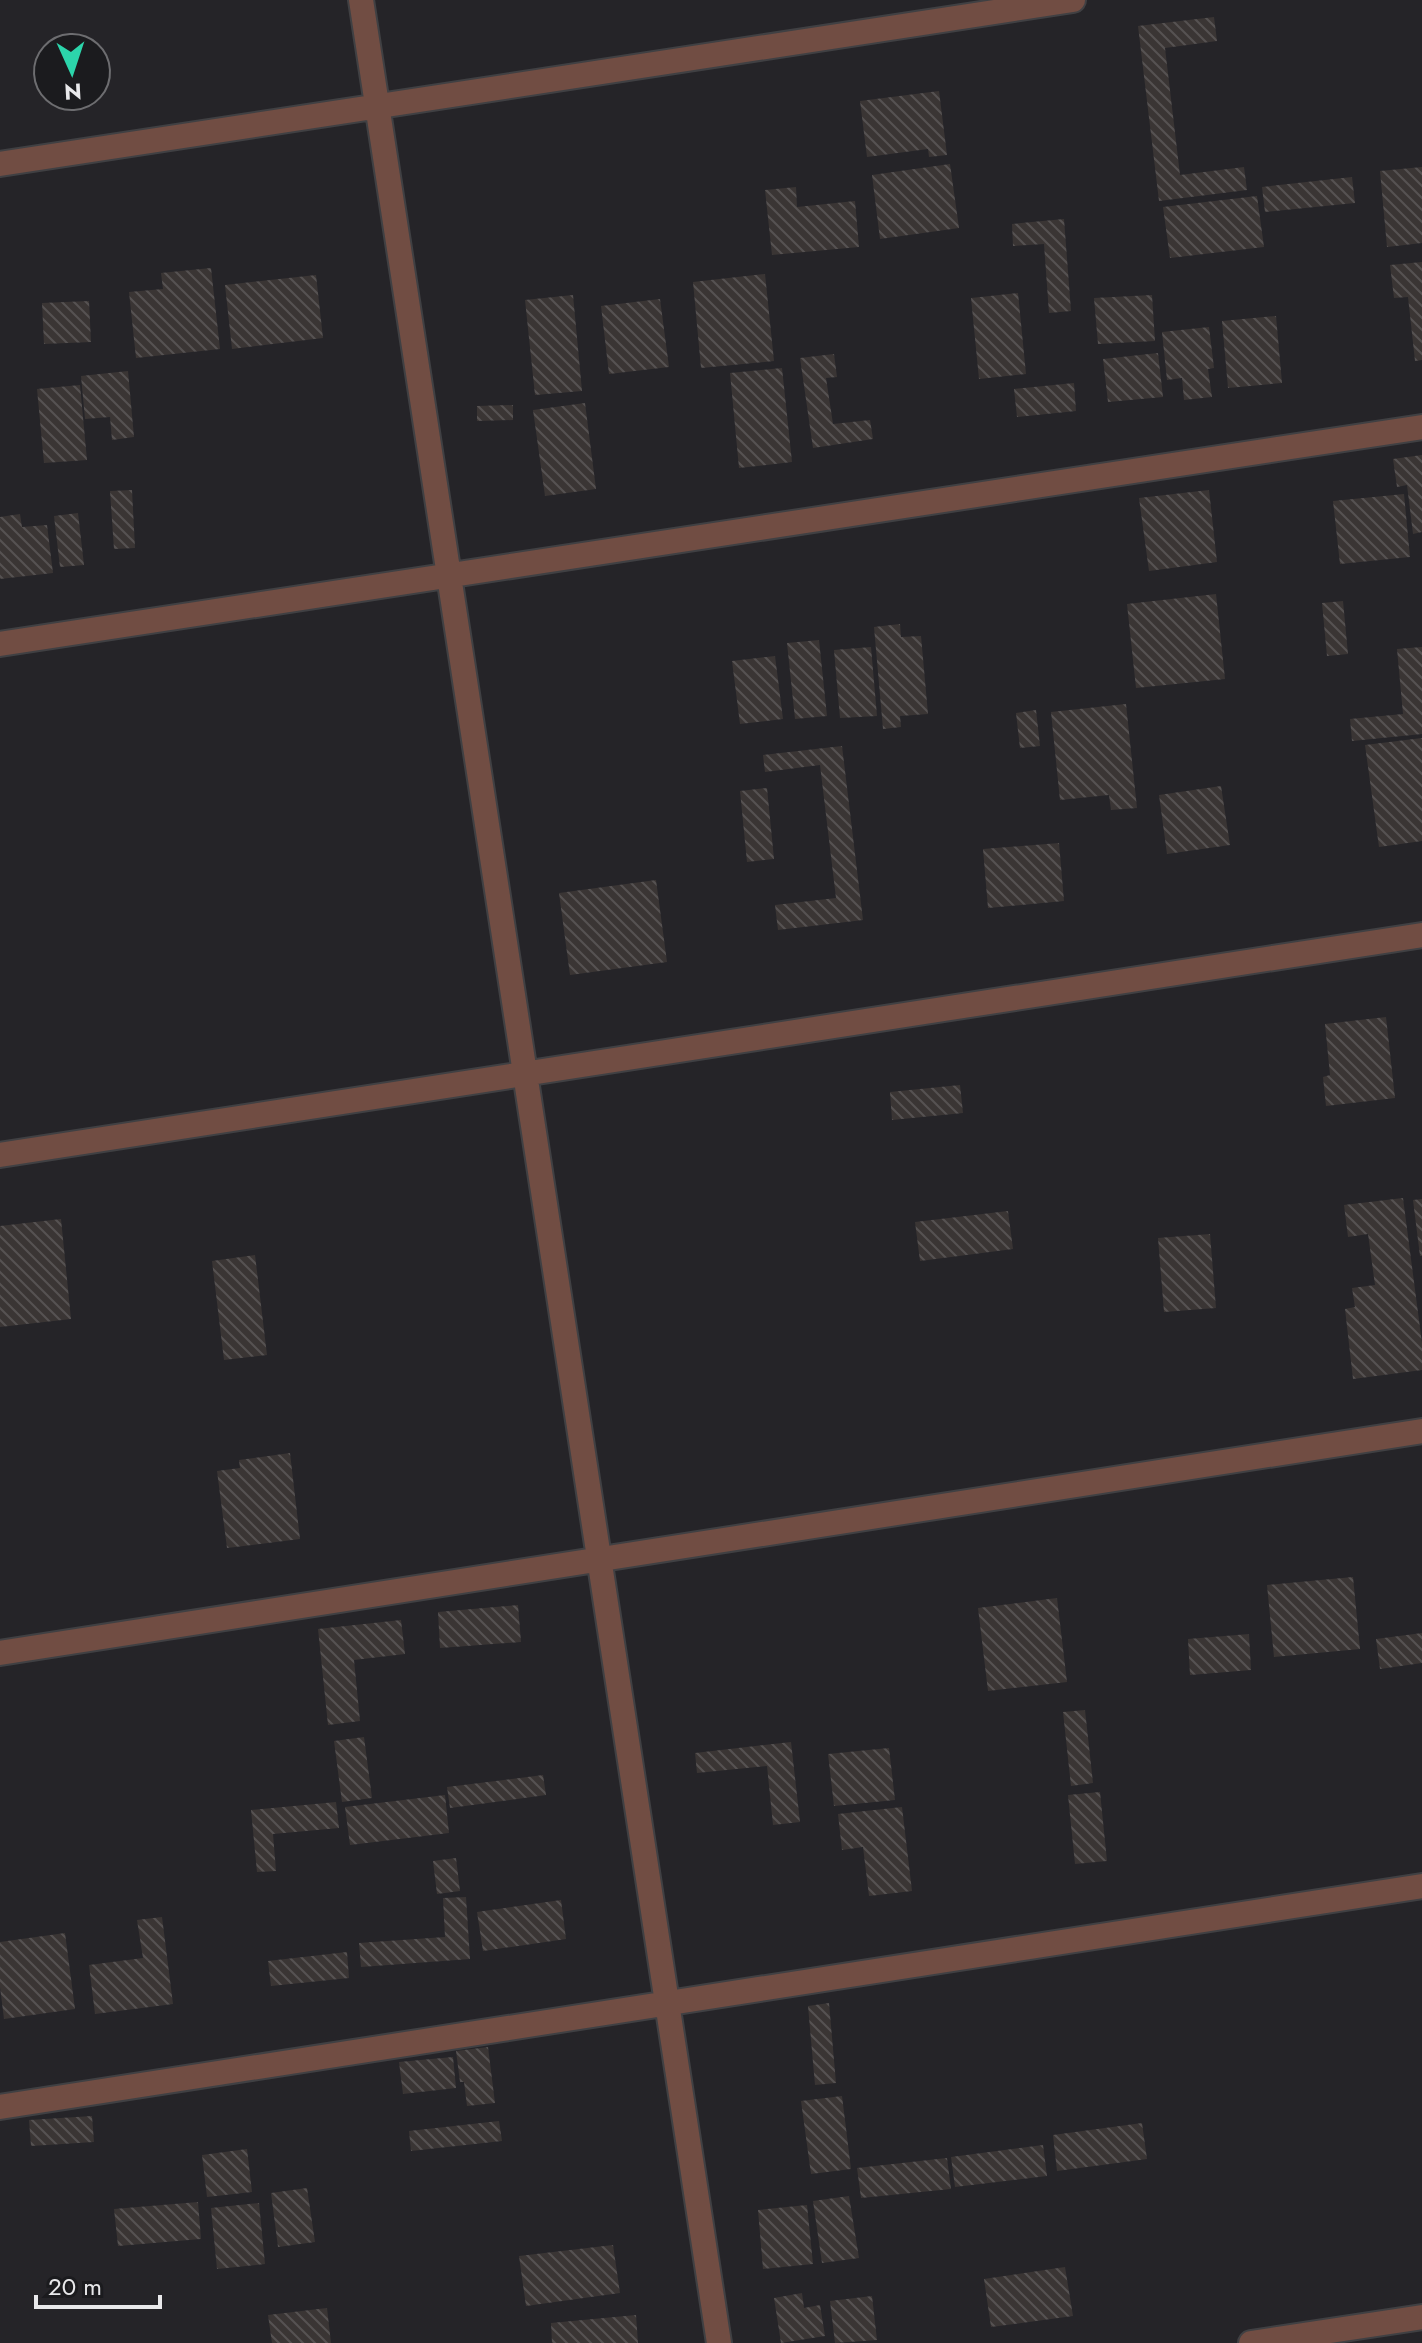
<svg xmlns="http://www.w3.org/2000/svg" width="1422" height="2343" font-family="Jost,sans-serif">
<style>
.building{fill:url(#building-back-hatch)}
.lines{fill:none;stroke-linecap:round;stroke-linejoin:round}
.street-casing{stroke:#404043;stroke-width:28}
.street{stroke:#714d43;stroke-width:24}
</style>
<defs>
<pattern id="building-back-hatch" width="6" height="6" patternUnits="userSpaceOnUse" patternTransform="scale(2)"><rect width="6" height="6" fill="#3a3534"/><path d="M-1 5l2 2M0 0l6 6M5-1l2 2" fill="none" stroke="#565252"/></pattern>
</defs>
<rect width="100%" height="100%" fill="#252428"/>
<!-- building -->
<path class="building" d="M 1214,17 L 1217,41 L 1165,48 L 1180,175 L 1244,167 L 1247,190 L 1159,201 L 1138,26 Z
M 939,91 L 947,155 L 929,157 L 928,149 L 867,157 L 860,101 Z
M 950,164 L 959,228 L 880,239 L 872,175 Z
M 1422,167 L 1422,243 L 1387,247 L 1380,171 Z
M 1352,177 L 1355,203 L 1265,212 L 1262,187 Z
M 796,187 L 797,207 L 855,201 L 859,247 L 772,255 L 765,190 Z
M 1257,196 L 1264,247 L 1170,258 L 1163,207 Z
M 1064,219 L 1071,311 L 1049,313 L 1044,244 L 1013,246 L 1012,224 Z
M 1422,262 L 1422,360 L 1415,361 L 1408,297 L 1394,298 L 1390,265 Z
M 211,268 L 220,349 L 136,358 L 129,292 L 163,289 L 161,273 Z
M 765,274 L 774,361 L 701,368 L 693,282 Z
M 316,275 L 323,338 L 232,349 L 225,285 Z
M 1018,293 L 1026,374 L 979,379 L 971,298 Z
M 573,295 L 582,391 L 535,395 L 525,300 Z
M 1152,295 L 1155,341 L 1098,344 L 1094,298 Z
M 660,299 L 669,367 L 609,374 L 601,306 Z
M 89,301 L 91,342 L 44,344 L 42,303 Z
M 1276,316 L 1282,383 L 1228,388 L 1222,321 Z
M 1209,327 L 1214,368 L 1208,369 L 1212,397 L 1184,400 L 1182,378 L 1167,380 L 1162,332 Z
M 1158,353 L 1163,397 L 1108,402 L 1103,359 Z
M 834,354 L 837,377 L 826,378 L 833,424 L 870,420 L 873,439 L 813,448 L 800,358 Z
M 782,368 L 792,462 L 739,468 L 730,373 Z
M 128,371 L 134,437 L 112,440 L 110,417 L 85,419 L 81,376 Z
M 1074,383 L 1076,411 L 1017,417 L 1014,389 Z
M 80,385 L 87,460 L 44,463 L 37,389 Z
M 585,403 L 596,489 L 545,496 L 533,410 Z
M 513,405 L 513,420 L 477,421 L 477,406 Z
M 1422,455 L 1422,532 L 1413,534 L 1407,485 L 1397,487 L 1393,459 Z
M 132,490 L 135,548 L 114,549 L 110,491 Z
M 1209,490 L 1217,562 L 1149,571 L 1139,498 Z
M 1404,494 L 1410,557 L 1340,564 L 1333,501 Z
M 78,513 L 84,565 L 60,567 L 54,516 Z
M 20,514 L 22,527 L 47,525 L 53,573 L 0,579 L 0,517 Z
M 1216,594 L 1225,679 L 1136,688 L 1127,604 Z
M 1343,601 L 1348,654 L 1327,656 L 1322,603 Z
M 900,624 L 901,637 L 921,636 L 928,714 L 900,716 L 901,727 L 883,729 L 874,627 Z
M 819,640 L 827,716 L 795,719 L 787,643 Z
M 871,647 L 877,716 L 840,718 L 834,650 Z
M 1422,647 L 1422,734 L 1352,741 L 1350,719 L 1403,714 L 1397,649 Z
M 775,656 L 783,719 L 740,724 L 732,661 Z
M 1126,704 L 1137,808 L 1111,810 L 1109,795 L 1060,800 L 1051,712 Z
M 1036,710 L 1040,746 L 1020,748 L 1016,713 Z
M 1422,738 L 1422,841 L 1379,847 L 1365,745 Z
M 842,746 L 863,920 L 778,930 L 775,905 L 836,898 L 820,765 L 765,772 L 763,755 Z
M 1221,786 L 1230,845 L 1167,854 L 1159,795 Z
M 767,788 L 774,859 L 747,862 L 740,791 Z
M 1059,843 L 1064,901 L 988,908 L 983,849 Z
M 656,880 L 667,962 L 570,975 L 559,893 Z
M 1386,1017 L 1395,1098 L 1326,1106 L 1323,1077 L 1330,1075 L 1325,1024 Z
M 960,1085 L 963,1113 L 892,1120 L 890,1092 Z
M 1403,1198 L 1422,1343 L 1422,1370 L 1353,1379 L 1345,1309 L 1355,1307 L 1352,1288 L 1375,1285 L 1368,1234 L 1348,1237 L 1344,1205 Z
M 1422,1199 L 1422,1256 L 1420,1256 L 1413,1200 Z
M 1008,1211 L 1013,1249 L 920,1261 L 915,1222 Z
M 61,1219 L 71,1319 L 0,1327 L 0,1226 Z
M 1210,1234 L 1216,1308 L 1164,1312 L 1158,1238 Z
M 255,1255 L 267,1355 L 224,1360 L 212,1261 Z
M 290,1453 L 300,1539 L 227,1548 L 217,1471 L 240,1468 L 239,1460 Z
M 1353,1577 L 1360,1649 L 1274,1657 L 1267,1585 Z
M 1057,1598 L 1067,1682 L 988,1691 L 978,1608 Z
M 518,1605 L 521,1642 L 440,1648 L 438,1612 Z
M 401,1620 L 405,1654 L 354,1660 L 360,1721 L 328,1725 L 318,1629 Z
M 1422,1633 L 1422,1663 L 1380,1669 L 1376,1639 Z
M 1249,1634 L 1251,1670 L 1190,1675 L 1188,1639 Z
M 1085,1710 L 1093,1783 L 1071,1786 L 1063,1712 Z
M 364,1737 L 372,1798 L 342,1802 L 334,1741 Z
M 791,1742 L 800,1822 L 773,1825 L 767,1766 L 697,1773 L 695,1753 Z
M 889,1748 L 895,1800 L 834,1806 L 828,1754 Z
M 543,1775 L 546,1795 L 450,1808 L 447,1787 Z
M 1100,1792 L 1107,1861 L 1075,1864 L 1068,1795 Z
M 445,1795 L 449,1833 L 350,1845 L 345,1807 Z
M 336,1802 L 339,1828 L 273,1834 L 276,1871 L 257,1872 L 251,1810 Z
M 902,1807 L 912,1891 L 869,1896 L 863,1847 L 842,1850 L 838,1814 Z
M 456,1858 L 460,1891 L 437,1894 L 433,1861 Z
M 466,1897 L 470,1959 L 361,1967 L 359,1943 L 445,1937 L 443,1898 Z
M 561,1900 L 566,1939 L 483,1951 L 477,1912 Z
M 162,1917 L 173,2004 L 95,2014 L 89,1965 L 143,1958 L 137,1920 Z
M 65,1933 L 75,2009 L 4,2019 L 0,1987 L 0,1942 Z
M 347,1952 L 349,1978 L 271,1986 L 268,1961 Z
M 829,2003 L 836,2083 L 815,2085 L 808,2006 Z
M 488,2047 L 495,2103 L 467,2106 L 464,2082 L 460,2082 L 456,2051 Z
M 453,2057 L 456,2088 L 403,2094 L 399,2062 Z
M 842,2096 L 851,2169 L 811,2174 L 801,2101 Z
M 92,2116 L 94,2142 L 31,2146 L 29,2120 Z
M 499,2121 L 502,2141 L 411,2151 L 409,2131 Z
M 1142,2123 L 1147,2159 L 1057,2171 L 1053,2135 Z
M 1043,2145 L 1047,2176 L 955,2187 L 951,2157 Z
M 247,2149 L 252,2192 L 207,2197 L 202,2155 Z
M 947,2158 L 951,2189 L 861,2198 L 857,2168 Z
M 307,2188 L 315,2242 L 278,2247 L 271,2193 Z
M 849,2196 L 859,2258 L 822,2263 L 813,2201 Z
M 198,2202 L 201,2239 L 118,2246 L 114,2209 Z
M 259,2203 L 265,2264 L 217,2269 L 211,2208 Z
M 807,2205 L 813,2264 L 763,2269 L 758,2210 Z
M 613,2245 L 620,2293 L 526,2306 L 519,2256 Z
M 1065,2267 L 1073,2316 L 991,2327 L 984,2279 Z
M 802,2293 L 804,2308 L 820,2305 L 825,2336 L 781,2343 L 774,2298 Z
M 872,2296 L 877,2340 L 835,2343 L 830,2301 Z
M 327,2308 L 331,2343 L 272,2343 L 268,2315 Z
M 636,2315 L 638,2343 L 552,2343 L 551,2323 Z"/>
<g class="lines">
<defs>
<path id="street" d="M 361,0 L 719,2343
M 0,164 L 1073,0
M 0,644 L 1422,427
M 0,1155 L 1422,935
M 0,1653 L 1422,1431
M 0,2107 L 1422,1886
M 1251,2343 L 1422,2317"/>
</defs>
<!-- street casing -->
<use href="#street" class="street-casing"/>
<!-- street -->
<use href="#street" class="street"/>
</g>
<!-- north arrow -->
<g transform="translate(72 72) rotate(177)"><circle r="38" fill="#1b1b1e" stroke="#6d6d70" stroke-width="2"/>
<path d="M0-6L14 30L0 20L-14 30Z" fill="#2cd5ab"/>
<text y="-12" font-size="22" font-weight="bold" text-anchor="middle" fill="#e9e9eb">N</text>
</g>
<!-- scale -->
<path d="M36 2295v12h124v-12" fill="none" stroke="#e9e9eb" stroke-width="4"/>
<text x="48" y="2295" font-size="24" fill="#e9e9eb" stroke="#1b1b1e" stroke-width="6" paint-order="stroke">20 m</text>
</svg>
